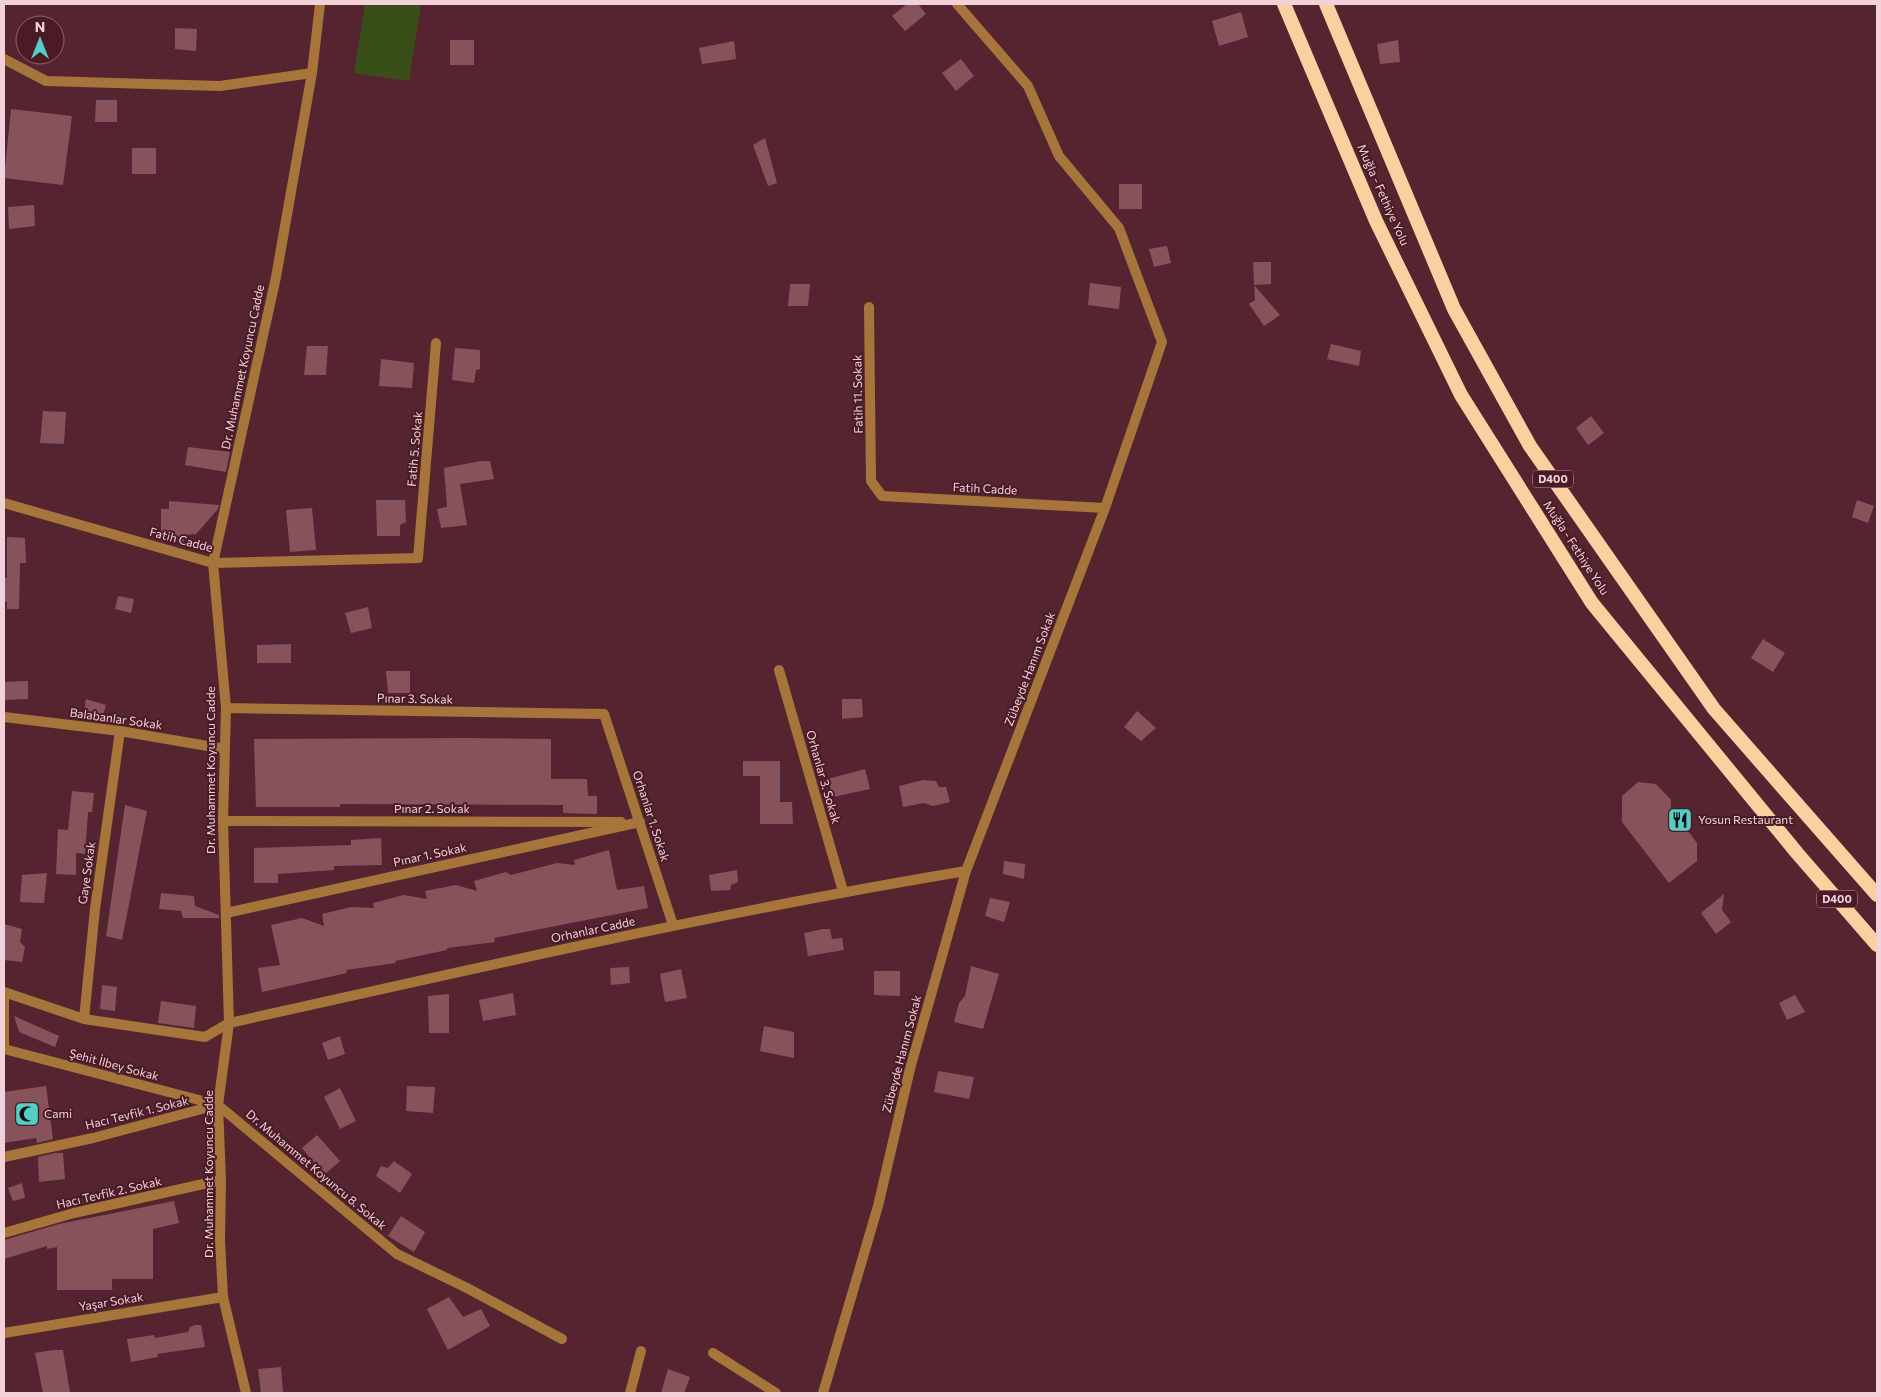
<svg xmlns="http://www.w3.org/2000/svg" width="1881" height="1397" font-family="Commissioner,sans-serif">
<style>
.green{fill:#394e19}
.building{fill:#88525c}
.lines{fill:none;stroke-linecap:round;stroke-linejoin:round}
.minor{stroke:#a6753b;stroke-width:10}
.trunk{stroke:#fad0a1;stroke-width:14}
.labels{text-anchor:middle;stroke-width:4;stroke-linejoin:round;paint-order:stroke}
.shield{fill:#4a1a25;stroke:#c09ba2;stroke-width:1}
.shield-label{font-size:11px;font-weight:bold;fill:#f3d2d7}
.street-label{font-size:12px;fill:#f3d2d7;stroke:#4a1a25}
.poi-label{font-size:12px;fill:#f3d2d7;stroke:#4a1a25;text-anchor:start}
</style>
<rect width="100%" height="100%" fill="#55252f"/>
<!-- green -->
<path class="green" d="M 365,4 L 421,4 L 409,81 L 354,73 Z"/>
<!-- building -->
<path class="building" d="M 907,4 L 918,4 L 926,14 L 905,31 L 892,16 Z
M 1241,12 L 1248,37 L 1219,46 L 1212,21 Z
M 175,28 L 197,29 L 196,51 L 175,49 Z
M 450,40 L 474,40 L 474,65 L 450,65 Z
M 1398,40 L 1400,62 L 1380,64 L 1377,44 Z
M 734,41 L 736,59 L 702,64 L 699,48 Z
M 961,59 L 974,76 L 956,91 L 942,73 Z
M 96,100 L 117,100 L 117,122 L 95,122 Z
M 11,109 L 72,116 L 63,185 L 4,178 Z
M 765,138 L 777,183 L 768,186 L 753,145 Z
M 132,148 L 156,148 L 156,174 L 132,174 Z
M 1119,184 L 1142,184 L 1142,209 L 1119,209 Z
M 34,205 L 35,226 L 9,229 L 8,207 Z
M 1167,246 L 1171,263 L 1154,267 L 1149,249 Z
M 1253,262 L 1271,262 L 1271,284 L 1254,285 L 1280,315 L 1264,326 L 1249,304 L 1255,300 Z
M 1090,283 L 1121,287 L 1119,309 L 1088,305 Z
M 790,284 L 810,284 L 808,306 L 788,306 Z
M 1331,344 L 1361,351 L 1359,366 L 1327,359 Z
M 307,346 L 328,346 L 326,375 L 304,375 Z
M 455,348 L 480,350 L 480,369 L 476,370 L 474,383 L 452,380 Z
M 381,359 L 414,363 L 412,388 L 379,386 Z
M 43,411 L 66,412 L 64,444 L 40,443 Z
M 1591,416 L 1604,433 L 1588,445 L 1576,428 Z
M 188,447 L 230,452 L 226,472 L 185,465 Z
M 481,461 L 490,461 L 494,479 L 460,484 L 467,525 L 441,528 L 437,509 L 447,507 L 444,468 Z
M 376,500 L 405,500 L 406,522 L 400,525 L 400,536 L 377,536 Z
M 1857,500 L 1874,506 L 1868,523 L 1852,517 Z
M 169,501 L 219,505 L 218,509 L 196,534 L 184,535 L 184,543 L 165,542 L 161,541 L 161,509 L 169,509 Z
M 312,508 L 316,550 L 290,552 L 286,510 Z
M 7,537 L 25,538 L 26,563 L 20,563 L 19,609 L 7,609 L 7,602 L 4,602 L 4,578 L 7,578 Z
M 118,596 L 134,599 L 131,613 L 115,609 Z
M 368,607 L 372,628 L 351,633 L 345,613 Z
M 1763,639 L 1785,653 L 1773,672 L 1751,658 Z
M 291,644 L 291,663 L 257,663 L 257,645 Z
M 386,671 L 410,671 L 410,693 L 388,693 Z
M 28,681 L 28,699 L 4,700 L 4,682 Z
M 86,699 L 106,705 L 101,722 L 83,719 Z
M 842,699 L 862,699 L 863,717 L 842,719 Z
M 1137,711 L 1156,728 L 1141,741 L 1124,727 Z
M 465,738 L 551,739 L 551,779 L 587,779 L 588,796 L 597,796 L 597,814 L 563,813 L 563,805 L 340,804 L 340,807 L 256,807 L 254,739 Z
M 743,761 L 780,761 L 780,802 L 792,802 L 793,824 L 760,824 L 760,776 L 743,776 Z
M 865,769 L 870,789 L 833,797 L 828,779 Z
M 923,780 L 936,781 L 939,787 L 946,787 L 950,802 L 933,806 L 924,803 L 903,807 L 899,786 Z
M 1638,782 L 1656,784 L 1671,800 L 1670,825 L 1685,827 L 1697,843 L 1697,861 L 1669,883 L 1622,822 L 1622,796 Z
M 72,791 L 94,793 L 92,812 L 88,812 L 85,854 L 76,853 L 76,875 L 56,874 L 58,829 L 68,830 Z
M 125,805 L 147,811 L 122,940 L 106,936 Z
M 381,838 L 382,865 L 334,866 L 334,870 L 278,874 L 278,883 L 254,883 L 254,848 L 351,845 L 351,840 Z
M 609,850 L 617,890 L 644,886 L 648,908 L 494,938 L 495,942 L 447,948 L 447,950 L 395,961 L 396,963 L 346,970 L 347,973 L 262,992 L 258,968 L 280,965 L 271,925 L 302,918 L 324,926 L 322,914 L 351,907 L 374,908 L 373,903 L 404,895 L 427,899 L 425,891 L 456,885 L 477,891 L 474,881 L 506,872 L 511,875 L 557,863 L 575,865 L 574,860 Z
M 1004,861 L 1025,864 L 1024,879 L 1003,874 Z
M 737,870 L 738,882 L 731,885 L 730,890 L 711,891 L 709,875 Z
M 47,873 L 44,903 L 20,902 L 22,875 Z
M 161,893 L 194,896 L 195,906 L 219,915 L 219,918 L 183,918 L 181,911 L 159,909 Z
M 1724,894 L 1722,910 L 1731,922 L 1716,934 L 1701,913 Z
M 990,898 L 1010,902 L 1004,922 L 985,916 Z
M 4,924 L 22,929 L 20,942 L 25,947 L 22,962 L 4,960 Z
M 823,929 L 830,929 L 832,939 L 842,938 L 844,950 L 808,956 L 804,933 Z
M 971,966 L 999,974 L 983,1029 L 954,1022 L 959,1003 L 965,996 Z
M 629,967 L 630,983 L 611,985 L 610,968 Z
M 681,969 L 687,998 L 665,1002 L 660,974 Z
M 874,971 L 900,971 L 900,996 L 874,995 Z
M 102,985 L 117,987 L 115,1011 L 100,1009 Z
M 513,993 L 516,1015 L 483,1021 L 479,1000 Z
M 449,994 L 449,1033 L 429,1033 L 428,996 Z
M 1795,995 L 1805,1012 L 1787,1020 L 1779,1003 Z
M 161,1001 L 196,1006 L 194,1028 L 158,1023 Z
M 14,1016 L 59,1036 L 55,1047 L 19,1032 Z
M 764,1026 L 794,1032 L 794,1058 L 760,1051 Z
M 340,1036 L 345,1054 L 328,1060 L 322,1043 Z
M 938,1071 L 974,1077 L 969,1099 L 934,1092 Z
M 46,1086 L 53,1139 L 37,1143 L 36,1138 L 4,1143 L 4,1092 Z
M 407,1086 L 435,1087 L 433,1113 L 406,1111 Z
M 340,1088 L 356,1121 L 340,1129 L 324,1097 Z
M 317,1135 L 340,1161 L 324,1175 L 302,1148 Z
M 55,1153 L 63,1153 L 65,1179 L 39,1182 L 38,1157 Z
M 394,1161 L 412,1174 L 400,1193 L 376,1176 L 381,1166 L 388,1168 Z
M 22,1183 L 25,1198 L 13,1201 L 8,1188 Z
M 174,1201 L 179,1223 L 153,1229 L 153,1279 L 112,1279 L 112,1290 L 57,1290 L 57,1247 L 47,1249 L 47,1246 L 4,1259 L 4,1240 L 59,1224 Z
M 401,1216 L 425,1232 L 414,1252 L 388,1236 Z
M 449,1297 L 463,1317 L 481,1309 L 490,1326 L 448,1350 L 427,1309 Z
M 195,1325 L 201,1325 L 205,1347 L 157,1354 L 158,1357 L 131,1362 L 127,1339 L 154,1335 L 155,1338 L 188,1332 L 190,1327 Z
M 53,1350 L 63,1350 L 70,1393 L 43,1393 L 35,1353 Z
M 281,1367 L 283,1393 L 261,1393 L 258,1369 Z
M 668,1369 L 690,1377 L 684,1393 L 661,1393 Z"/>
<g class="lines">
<!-- minor -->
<path class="minor" d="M 4,59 L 46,81 L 220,86 L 312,73
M 869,307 L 871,481 L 882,496 L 1105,508
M 4,503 L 213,563 L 418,558 L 436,343
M 779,670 L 843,891
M 226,708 L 604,714 L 673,925
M 4,717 L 120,731 L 225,749
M 223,821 L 621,822
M 226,913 L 640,822
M 4,992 L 84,1019 L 205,1037 L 229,1023 C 474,969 718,912 966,871
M 4,992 L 4,1049
M 84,1019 L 95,909 L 120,731
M 4,1049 L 218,1105 L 397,1254 L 467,1288 L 562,1339
M 4,1157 L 93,1138 L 217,1105
M 4,1233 L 74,1213 L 221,1180
M 4,1333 L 223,1297
M 713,1353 L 776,1393
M 246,1393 L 223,1297 L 220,1240 L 221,1180 L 218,1105 L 229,1023 L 223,821 L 226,708 L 213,563 L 276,277 L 312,73 L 320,4
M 630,1393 L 641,1351
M 823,1393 L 878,1206 L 910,1069 L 966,871 L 1105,508 L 1162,342 L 1119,228 L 1059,156 L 1028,86 L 957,4"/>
<!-- trunk -->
<path class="trunk" d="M 1284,4 L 1376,221 L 1461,395 L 1592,603 L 1797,853 L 1877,945
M 1326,4 L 1454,309 L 1530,446 L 1714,709 L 1877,895"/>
</g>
<!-- icons -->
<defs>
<symbol id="restaurant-square" viewBox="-11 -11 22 22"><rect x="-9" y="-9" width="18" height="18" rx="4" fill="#55cec5" stroke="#4a1a25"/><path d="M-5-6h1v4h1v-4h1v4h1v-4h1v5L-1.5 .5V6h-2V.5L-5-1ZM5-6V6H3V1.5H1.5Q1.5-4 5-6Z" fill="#111"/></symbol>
<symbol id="mosque-square" viewBox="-11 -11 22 22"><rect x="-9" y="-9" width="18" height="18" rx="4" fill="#55cec5" stroke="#4a1a25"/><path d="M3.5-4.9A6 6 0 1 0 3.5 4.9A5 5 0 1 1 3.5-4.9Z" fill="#111"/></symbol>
</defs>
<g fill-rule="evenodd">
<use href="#restaurant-square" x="1666" y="806" width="28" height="28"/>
<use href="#mosque-square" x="13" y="1100" width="28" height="28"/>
</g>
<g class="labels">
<!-- shield labels -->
<g class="shield">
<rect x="1533" y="470.5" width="40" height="17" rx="4"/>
<rect x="1817" y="890.5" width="40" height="17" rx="4"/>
</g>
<g class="shield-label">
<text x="1553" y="483">D400</text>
<text x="1837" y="903">D400</text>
</g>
<!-- street labels -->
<g class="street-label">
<text transform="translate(1383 195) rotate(66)" y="4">Muğla - Fethiye Yolu</text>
<text transform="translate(243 367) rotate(-78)" y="4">Dr. Muhammet Koyuncu Cadde</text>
<text transform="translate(858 394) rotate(-91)" y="4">Fatih 11. Sokak</text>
<text transform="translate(415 449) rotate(-85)" y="4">Fatih 5. Sokak</text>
<text transform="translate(985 489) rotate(3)" y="4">Fatih Cadde</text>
<text transform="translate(181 540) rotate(15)" y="4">Fatih Cadde</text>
<text transform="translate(1576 548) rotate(57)" y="4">Muğla - Fethiye Yolu</text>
<text transform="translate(1030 669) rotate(-69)" y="4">Zübeyde Hanım Sokak</text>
<text transform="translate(415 699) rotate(1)" y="4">Pınar 3. Sokak</text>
<text transform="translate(116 719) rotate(8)" y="4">Balabanlar Sokak</text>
<text transform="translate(211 770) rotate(-90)" y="4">Dr. Muhammet Koyuncu Cadde</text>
<text transform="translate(823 777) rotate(74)" y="4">Orhanlar 3. Sokak</text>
<text x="432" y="813">Pınar 2. Sokak</text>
<text transform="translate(651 816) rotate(72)" y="4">Orhanlar 1. Sokak</text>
<text transform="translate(430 855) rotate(-12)" y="4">Pınar 1. Sokak</text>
<text transform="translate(87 873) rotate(-82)" y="4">Gaye Sokak</text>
<text transform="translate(593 930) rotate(-12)" y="4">Orhanlar Cadde</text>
<text transform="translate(902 1054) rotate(-75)" y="4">Zübeyde Hanım Sokak</text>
<text transform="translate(114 1065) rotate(15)" y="4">Şehit İlbey Sokak</text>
<text transform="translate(137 1113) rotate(-14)" y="4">Hacı Tevfik 1. Sokak</text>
<text transform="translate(316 1170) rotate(40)" y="4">Dr. Muhammet Koyuncu 8. Sokak</text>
<text transform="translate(209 1174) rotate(-90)" y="4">Dr. Muhammet Koyuncu Cadde</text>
<text transform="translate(109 1193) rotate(-13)" y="4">Hacı Tevfik 2. Sokak</text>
<text transform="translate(111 1302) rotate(-9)" y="4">Yaşar Sokak</text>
</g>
<!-- poi labels -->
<g class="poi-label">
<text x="1698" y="824">Yosun Restaurant</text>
<text x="44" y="1118">Cami</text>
</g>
</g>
<!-- border -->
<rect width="1881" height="1397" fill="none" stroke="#f3d2d7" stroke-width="10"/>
<!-- north arrow -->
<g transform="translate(40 40)"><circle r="24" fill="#4a1a25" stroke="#8e646c"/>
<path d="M0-4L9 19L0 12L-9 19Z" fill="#55cec5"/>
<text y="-8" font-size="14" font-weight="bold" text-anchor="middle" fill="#f3d2d7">N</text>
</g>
</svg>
